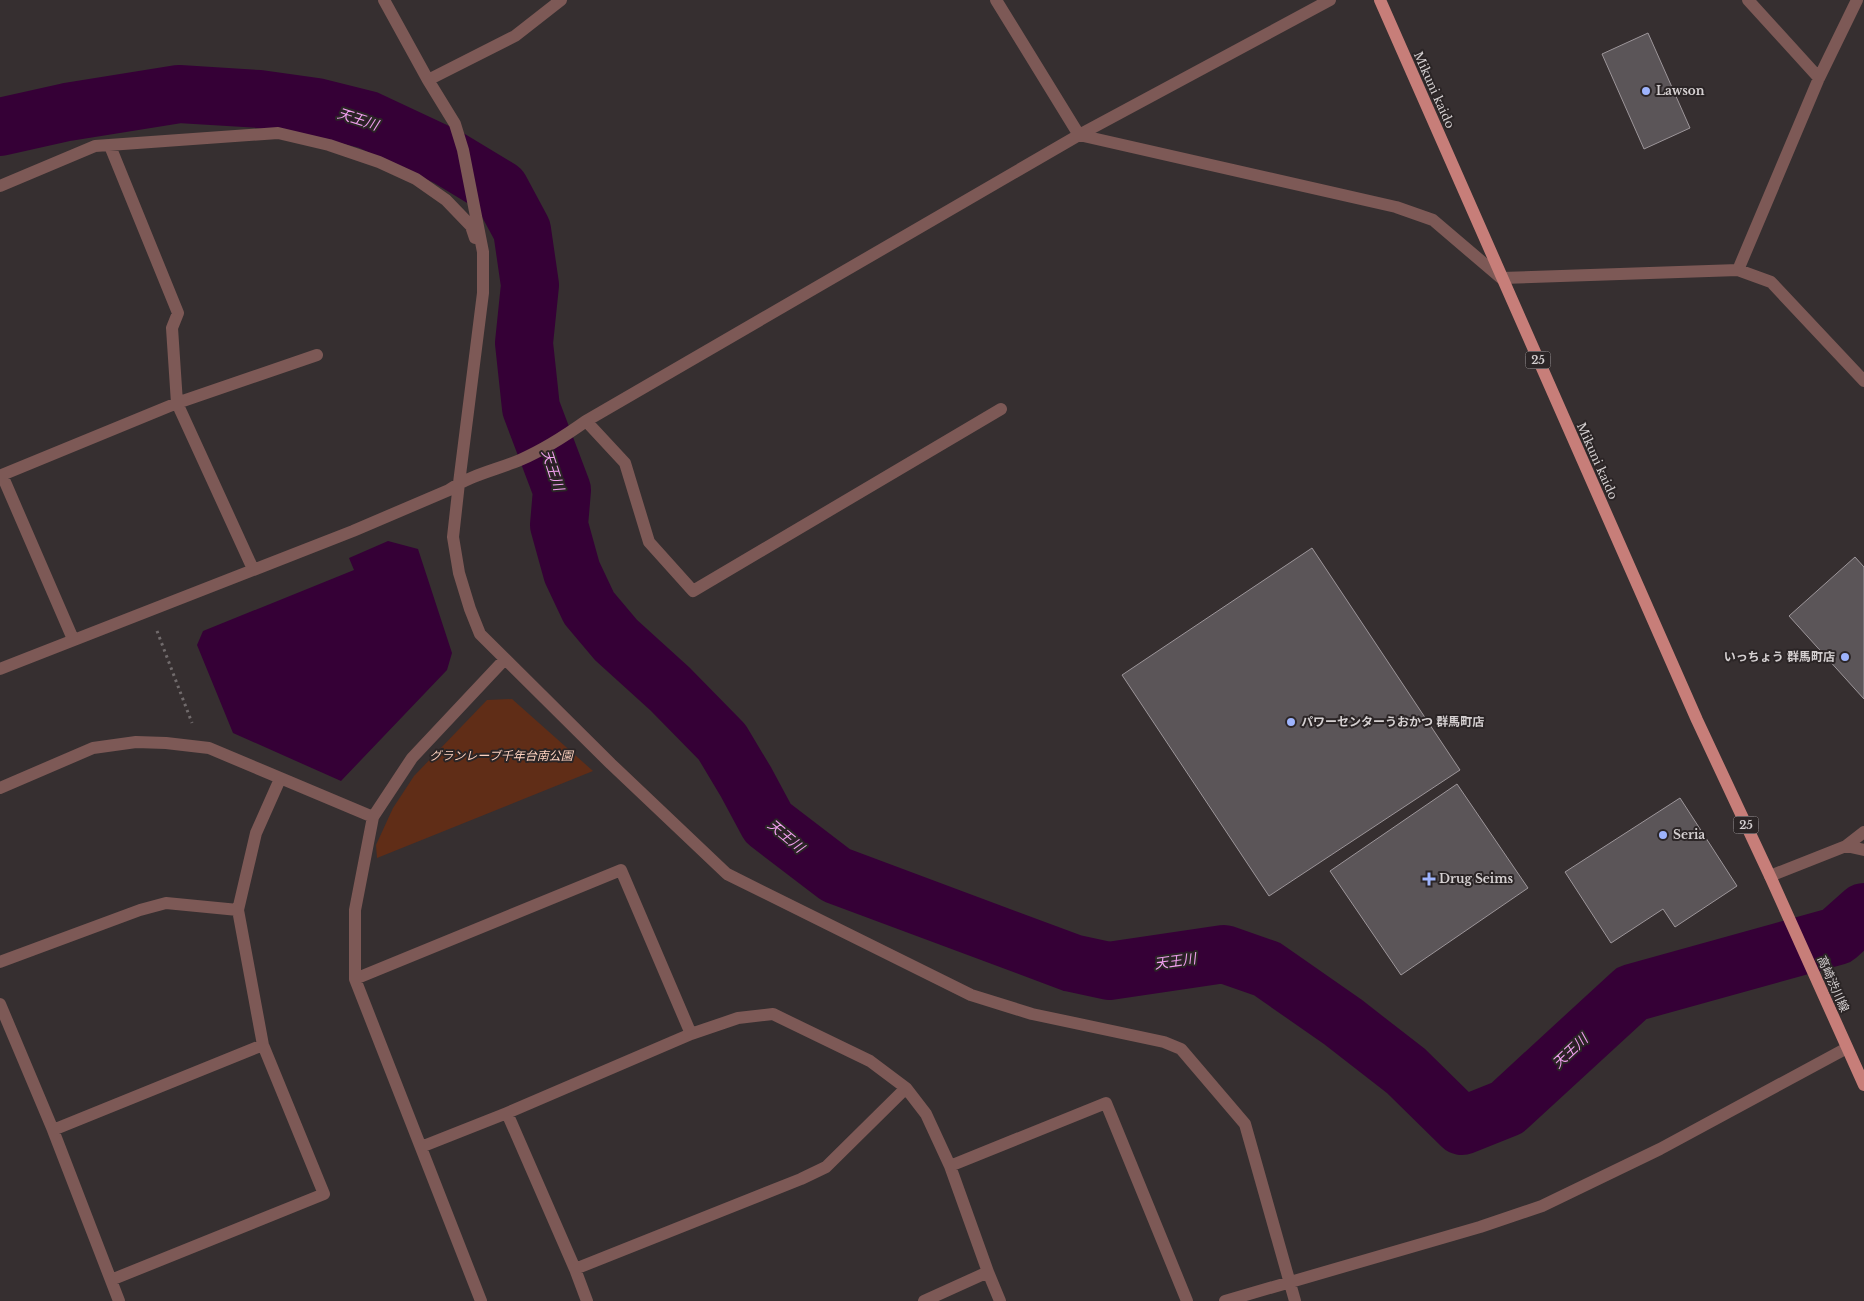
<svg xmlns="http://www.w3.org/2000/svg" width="1864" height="1301" font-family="'Libre Baskerville','Noto Sans JP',serif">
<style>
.green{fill:#602d17}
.water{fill:#350036}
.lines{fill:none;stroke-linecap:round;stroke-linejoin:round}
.river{stroke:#350036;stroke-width:58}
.building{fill:#5b5558;stroke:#9d969a}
.path{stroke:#716b6c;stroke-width:3;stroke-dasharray:2.5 4;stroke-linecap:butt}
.minor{stroke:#7d5956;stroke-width:12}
.primary{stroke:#c77e79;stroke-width:12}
.poi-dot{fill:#9eb4fd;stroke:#2b2526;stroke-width:2}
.labels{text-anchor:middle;stroke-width:4;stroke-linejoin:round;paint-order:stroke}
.shield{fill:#2b2526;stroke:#a29d9e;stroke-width:1}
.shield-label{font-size:11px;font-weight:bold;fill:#d5d0d1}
.street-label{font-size:12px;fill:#d5d0d1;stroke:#2b2526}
.poi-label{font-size:12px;font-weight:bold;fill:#d5d0d1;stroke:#2b2526;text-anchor:start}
.park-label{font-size:12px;font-style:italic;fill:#fdd1bf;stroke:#2b2526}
.water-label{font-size:14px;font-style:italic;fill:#f09fee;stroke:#2b2526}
</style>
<rect width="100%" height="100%" fill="#362f30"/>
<!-- green -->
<path class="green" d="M 512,699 L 593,771 L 377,858 L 376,845 L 393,808 L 414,776 L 487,700 Z"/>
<!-- water -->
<path class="water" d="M 388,541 L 418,549 L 452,653 L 447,670 L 341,781 L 233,733 L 197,645 L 203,631 L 354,570 L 349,558 Z"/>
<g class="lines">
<!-- river -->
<path class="river" d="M 0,127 L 67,112 L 179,94 L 259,99 L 316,107 L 368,120 L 447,157 L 500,189 L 522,230 L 530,285 L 524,343 L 531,408 L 562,490 L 559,525 L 572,572 L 589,608 L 616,640 L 670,689 L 722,742 L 746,782 L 768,823 L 836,875 L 1072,963 L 1109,971 L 1224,954 L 1267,969 L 1343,1022 L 1406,1071 L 1462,1126 L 1507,1108 L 1632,993 L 1837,936 L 1864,912"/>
</g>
<!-- building -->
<path class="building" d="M 1648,33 L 1690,128 L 1644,149 L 1602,54 Z
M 1312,548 L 1460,770 L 1269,896 L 1122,675 Z
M 1855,557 L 1864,567 L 1864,699 L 1789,616 Z
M 1457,784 L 1528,888 L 1401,975 L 1330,871 Z
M 1680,798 L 1737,886 L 1675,927 L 1663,909 L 1611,943 L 1565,872 Z"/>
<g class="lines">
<!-- path -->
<path class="path" d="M 157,631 L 192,723"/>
<!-- minor -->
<path class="minor" d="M 384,0 L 428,80 L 455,124 L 463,150 L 483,252 L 483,293 L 459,483 L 453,537 L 459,573 L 470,609 L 480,634 L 611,764 L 727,874 L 971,995 L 1032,1014 L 1164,1042 L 1181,1049 L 1245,1124 L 1295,1301
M 996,0 L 1079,135 L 1396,207 L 1433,220 L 1501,278 L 1738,270 L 1771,282 L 1864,381
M 1748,0 L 1819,78
M 428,80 L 515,36 L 561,0
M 110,146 L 178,313 L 172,328 L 177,403 L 253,569
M 0,186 L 95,146 L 278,133 L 329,145 L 379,162 L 416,179 L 446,200 L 471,226 L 475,238
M 1738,270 L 1819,78 L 1857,0
M 586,421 L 625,463 L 649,542 L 693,591 L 1001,409
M 73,639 L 2,475 L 177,403 L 317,355
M 0,669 L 353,531 L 449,490 C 470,475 496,470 520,460 C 543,450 565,436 586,421 L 1079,135 L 1330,0
M 0,788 L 93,748 L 136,742 L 166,743 L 209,748 L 373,817
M 1846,846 L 1864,850
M 1770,876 L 1846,846 L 1864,832
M 0,962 L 140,910 L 166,903 L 238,910
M 355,979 L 621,870 L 691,1034
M 0,1004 L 53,1130 L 119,1301
M 507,1113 L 575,1269 L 587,1301
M 53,1130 L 263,1045
M 421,1147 L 507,1113 L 691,1034 L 738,1018 L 773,1014 L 870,1061 L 906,1088 L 926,1114 L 950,1166 L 988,1272 L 1000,1301
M 950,1166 L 1106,1103 L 1187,1301
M 575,1269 L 801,1179 L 826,1167 L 906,1088
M 111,1280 L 324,1194 L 263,1045 L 238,910 L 256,833 L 280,779
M 481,1301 L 355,979 L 355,910 L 373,817 L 412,758 L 505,659
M 924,1301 L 988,1272
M 1225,1301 L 1480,1227 L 1542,1206 L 1660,1149 L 1847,1048"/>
<!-- primary -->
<path class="primary" d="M 1380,0 L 1697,720 L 1770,876 L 1864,1085"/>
</g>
<!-- markers -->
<g class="poi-dot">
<circle cx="1646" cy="91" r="5"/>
<circle cx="1845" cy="657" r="5"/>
<circle cx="1291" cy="722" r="5"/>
<circle cx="1663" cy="835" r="5"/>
<path d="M1426.5 871.5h5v5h5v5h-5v5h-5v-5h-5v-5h5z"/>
</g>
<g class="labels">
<!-- shield labels -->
<g class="shield">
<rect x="1525.5" y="351.5" width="25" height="17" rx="4"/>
<rect x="1733.5" y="816.5" width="25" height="17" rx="4"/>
</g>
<g class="shield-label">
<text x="1538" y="364">25</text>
<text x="1746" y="829">25</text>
</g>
<!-- street labels -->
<g class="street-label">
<text transform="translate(1434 90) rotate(66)" y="4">Mikuni kaido</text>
<text transform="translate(1597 461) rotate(66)" y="4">Mikuni kaido</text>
<text transform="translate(1833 984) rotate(66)" y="4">高崎渋川線</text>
</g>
<!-- poi labels -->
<g class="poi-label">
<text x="1656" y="95">Lawson</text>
<text x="1835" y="661" text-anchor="end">いっちょう 群馬町店</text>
<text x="1301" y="726">パワーセンターうおかつ 群馬町店</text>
<text x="1673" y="839">Seria</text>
<text x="1439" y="883">Drug Seims</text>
</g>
<!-- park labels -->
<g class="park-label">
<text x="501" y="760">グランレーブ千年台南公園</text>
</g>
<!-- water labels -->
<g class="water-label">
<text transform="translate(358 119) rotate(18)" y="5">天王川</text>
<text transform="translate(553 470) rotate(72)" y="5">天王川</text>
<text transform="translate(786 836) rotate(40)" y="5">天王川</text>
<text transform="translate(1175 961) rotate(-8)" y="5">天王川</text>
<text transform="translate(1570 1051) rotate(-43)" y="5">天王川</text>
</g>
</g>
</svg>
